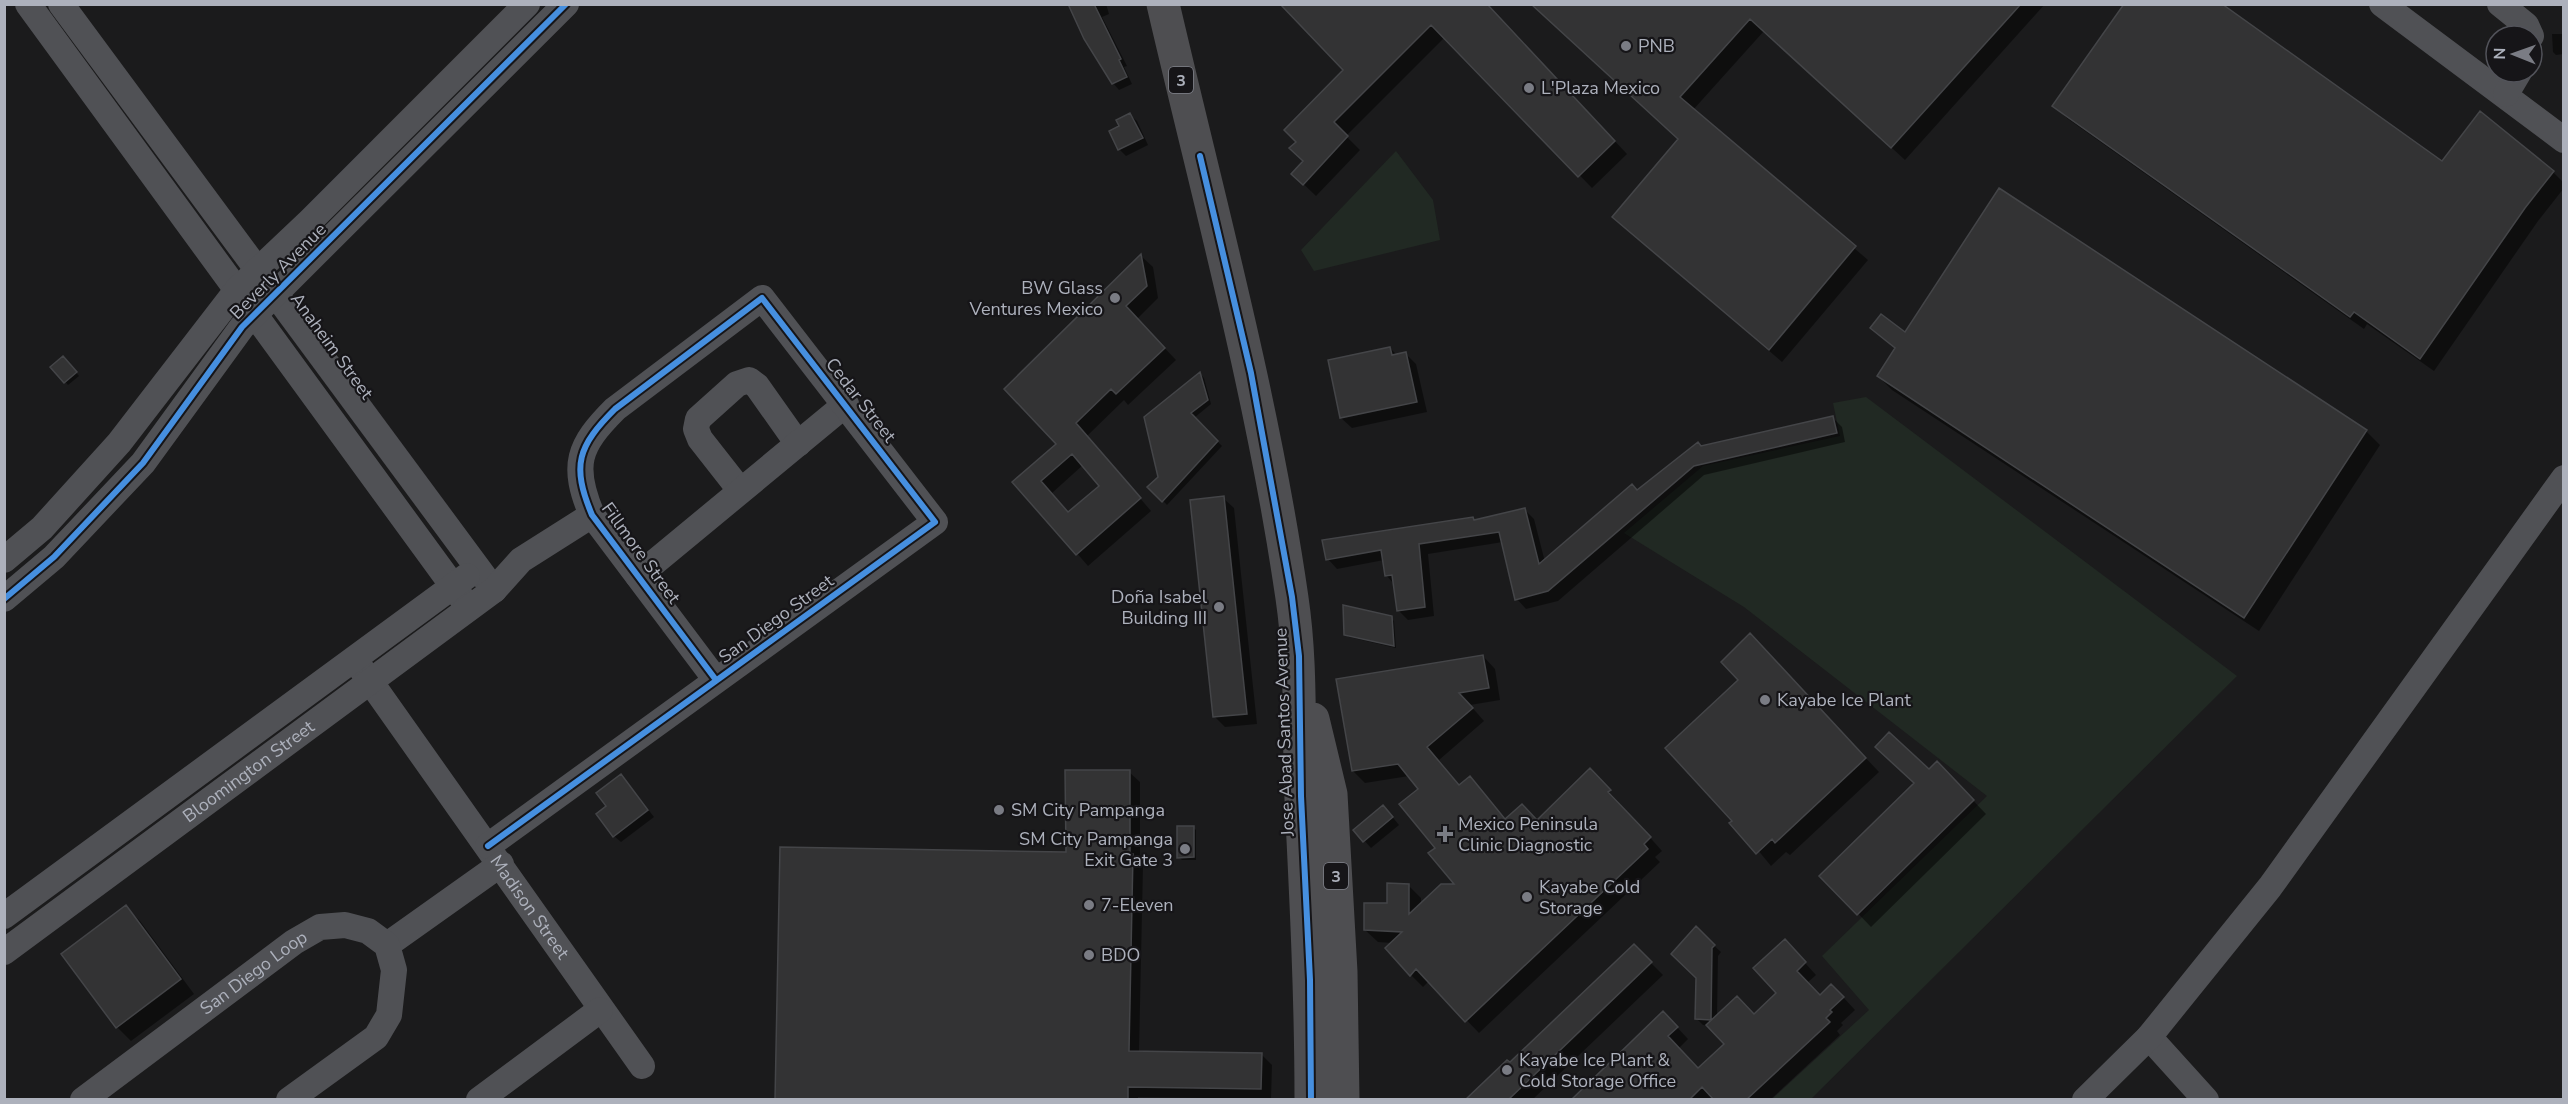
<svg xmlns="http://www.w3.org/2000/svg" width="2568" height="1104" font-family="'Nunito Sans',sans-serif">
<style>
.green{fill:#212923}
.shadow{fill:#0007;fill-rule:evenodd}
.building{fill:#333334;stroke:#444548;stroke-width:1.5;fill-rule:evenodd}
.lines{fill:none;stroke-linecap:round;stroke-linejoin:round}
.minor{stroke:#505155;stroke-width:26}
.highway{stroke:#4e4e51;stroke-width:33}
.cycleway-casing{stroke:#161518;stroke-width:10}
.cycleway{stroke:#468fdf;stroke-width:6}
.poi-dot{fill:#7a7c84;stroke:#161518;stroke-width:2}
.labels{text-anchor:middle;stroke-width:4.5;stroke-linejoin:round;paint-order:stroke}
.shield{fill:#161518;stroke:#80828b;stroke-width:1.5}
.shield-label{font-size:16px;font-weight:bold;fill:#adb1bc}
.poi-label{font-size:18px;fill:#adb1bc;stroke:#161518;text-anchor:start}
.street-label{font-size:18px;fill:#adb1bc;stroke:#161518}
</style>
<rect width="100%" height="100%" fill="#1b1b1c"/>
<!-- green -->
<path class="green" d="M 1396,151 L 1433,200 L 1440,240 L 1314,271 L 1301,250 Z
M 1866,397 L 2237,676 L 1811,1099 L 1772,1099 L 1869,1010 L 1822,956 L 1987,796 L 1744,607 L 1624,533 L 1703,466 L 1840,436 L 1833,403 Z"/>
<!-- shadow -->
<path class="shadow" d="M 1070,4 L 1106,4 L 1109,14 L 1102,17 L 1127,66 L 1124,67 L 1132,84 L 1119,90 L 1113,83 Z
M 1282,4 L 1486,4 L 1627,154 L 1592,188 L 1445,37 L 1346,136 L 1360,150 L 1316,196 L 1293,174 L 1305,162 L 1298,142 L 1345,70 Z
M 1532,4 L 2045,4 L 1905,160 L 1764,31 L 1693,110 L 1868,260 L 1782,362 L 1614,217 L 1679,139 Z
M 2552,34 L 2564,34 L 2564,54 L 2556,55 L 2553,52 Z
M 2054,106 L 2442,163 L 2553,172 L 2564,183 L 2564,188 L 2538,221 L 2434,371 L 2367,324 L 2364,329 L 2068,119 Z
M 1130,115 L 1137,121 L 1148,145 L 1126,156 L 1119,149 L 1121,127 Z
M 1141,256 L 1153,267 L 1158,298 L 1137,319 L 1176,360 L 1128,405 L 1124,400 L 1087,436 L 1151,511 L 1088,566 L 1015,482 L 1058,444 ZM 1083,465 L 1101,486 L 1069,513 L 1052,493 Z
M 1872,328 L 2366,431 L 2380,445 L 2259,631 L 1892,390 L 1878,376 L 1896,350 Z
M 1390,348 L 1397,355 L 1406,354 L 1416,364 L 1427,412 L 1352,428 L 1341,418 Z
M 66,361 L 79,376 L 68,385 L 53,367 Z
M 1200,374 L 1204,378 L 1211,404 L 1194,418 L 1222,446 L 1167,505 L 1150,487 L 1159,477 Z
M 1832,417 L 1842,427 L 1845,442 L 1704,475 L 1558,601 L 1526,609 L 1517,599 L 1503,542 L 1428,554 L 1434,616 L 1408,620 L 1398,610 L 1394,584 L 1386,575 L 1384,560 L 1337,569 L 1328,559 L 1473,518 L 1476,521 L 1524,509 L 1534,519 L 1545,562 L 1701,447 Z
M 1223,498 L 1234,508 L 1257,724 L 1225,727 L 1215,717 Z
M 1391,618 L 1394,621 L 1396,648 L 1349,637 L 1346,634 Z
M 1763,649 L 1879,772 L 1790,855 L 1786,852 L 1771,866 L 1734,821 L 1740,680 Z
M 1483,656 L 1495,669 L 1500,700 L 1470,705 L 1484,721 L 1439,760 L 1460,786 L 1470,778 L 1507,820 L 1538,822 L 1590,770 L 1662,851 L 1655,857 L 1660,862 L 1479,1033 L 1429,981 L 1423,987 L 1411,975 L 1392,943 L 1378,942 L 1365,930 L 1408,885 L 1421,898 L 1421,905 L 1457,886 L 1437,848 L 1420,789 L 1409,776 L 1365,783 L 1353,771 Z
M 1937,763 L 1986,814 L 1871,927 L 1822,876 Z
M 1129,772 L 1140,782 L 1140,863 L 1143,866 L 1139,1053 L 1262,1055 L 1272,1065 L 1271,1099 L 1138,1097 L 1138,1100 L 776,1100 L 1067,854 Z
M 627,782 L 654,817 L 621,842 L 614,836 L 609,806 Z
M 1390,814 L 1399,825 L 1371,848 L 1355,830 Z
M 1193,827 L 1196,830 L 1196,860 L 1182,860 L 1179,857 Z
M 126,907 L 140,921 L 194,994 L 131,1041 L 117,1027 Z
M 1696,929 L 1721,952 L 1718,956 L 1717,1017 L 1754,1016 L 1779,993 L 1796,953 L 1816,975 L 1807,983 L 1820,996 L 1843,997 L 1855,1010 L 1841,1023 L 1843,1025 L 1837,1031 L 1840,1035 L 1770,1100 L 1573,1100 L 1675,1025 L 1688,1039 L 1679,1048 L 1699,1070 L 1726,1044 L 1709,1026 L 1703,1025 L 1697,1019 Z
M 1634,946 L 1663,975 L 1532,1100 L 1469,1100 Z"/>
<!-- building -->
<path class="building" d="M 1068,4 L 1094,4 L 1121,59 L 1119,60 L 1127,77 L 1112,84 L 1084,39 Z
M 1280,4 L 1487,4 L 1615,141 L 1578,177 L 1431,25 L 1334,122 L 1348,136 L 1303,185 L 1291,174 L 1303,161 L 1289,148 L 1296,142 L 1284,130 L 1343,70 Z
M 1531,4 L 2021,4 L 1891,148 L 1750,19 L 1680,97 L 1856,246 L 1769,350 L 1612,217 L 1678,139 Z
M 2124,4 L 2222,4 L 2442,161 L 2480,111 L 2554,171 L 2525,208 L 2420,359 L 2354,312 L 2350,317 L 2052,106 Z
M 1130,113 L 1143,138 L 1118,150 L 1109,131 L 1119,126 L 1116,120 Z
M 1999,188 L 2367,430 L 2244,618 L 1877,376 L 1895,348 L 1870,328 L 1881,314 L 1905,332 Z
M 1141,254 L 1147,286 L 1126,306 L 1165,348 L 1116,394 L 1111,389 L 1076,423 L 1141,498 L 1076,555 L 1012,482 L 1056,444 L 1004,389 ZM 1072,454 L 1099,486 L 1068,512 L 1041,481 Z
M 1390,347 L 1392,355 L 1406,352 L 1417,402 L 1340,418 L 1328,360 Z
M 63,356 L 77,372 L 64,383 L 50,367 Z
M 1200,372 L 1208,400 L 1191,413 L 1218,441 L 1162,502 L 1147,487 L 1158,477 L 1144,417 Z
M 1833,416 L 1837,433 L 1694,466 L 1548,591 L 1515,600 L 1499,532 L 1419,544 L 1425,607 L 1397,611 L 1392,575 L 1385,576 L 1381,550 L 1326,560 L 1322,540 L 1473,517 L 1474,520 L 1525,508 L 1539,564 L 1632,484 L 1637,490 L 1698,442 L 1701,446 Z
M 1224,496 L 1247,714 L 1213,717 L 1190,500 Z
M 1343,605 L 1392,616 L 1394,646 L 1344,635 Z
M 1750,633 L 1866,758 L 1775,843 L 1772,839 L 1756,854 L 1729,823 L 1732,821 L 1665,748 L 1738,680 L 1721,662 Z
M 1483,655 L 1489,688 L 1459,693 L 1473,708 L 1427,747 L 1459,785 L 1470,776 L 1505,819 L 1522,804 L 1537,820 L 1590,768 L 1611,790 L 1608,792 L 1651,837 L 1644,844 L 1648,849 L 1465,1022 L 1416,969 L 1410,976 L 1385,948 L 1402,932 L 1364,930 L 1364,903 L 1387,903 L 1387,883 L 1409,884 L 1409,914 L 1441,884 L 1454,884 L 1428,853 L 1435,848 L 1399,804 L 1418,789 L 1398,764 L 1352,771 L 1336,679 Z
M 1889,732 L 1929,769 L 1937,761 L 1974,800 L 1857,915 L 1819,876 L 1914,783 L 1875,747 Z
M 1065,770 L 1130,770 L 1130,854 L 1133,854 L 1129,1051 L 1262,1053 L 1261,1089 L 1128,1087 L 1128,1100 L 775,1100 L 780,847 L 1066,852 Z
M 621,774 L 648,810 L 613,837 L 596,814 L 606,806 L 596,793 Z
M 1383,805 L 1393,817 L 1363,842 L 1353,830 Z
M 1177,826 L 1194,826 L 1194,857 L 1177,858 Z
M 126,905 L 181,979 L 116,1028 L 61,954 Z
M 1696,926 L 1715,945 L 1712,948 L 1711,1020 L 1695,1019 L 1696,978 L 1671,954 Z
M 1785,939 L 1806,962 L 1797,971 L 1820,995 L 1831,984 L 1844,997 L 1830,1010 L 1832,1012 L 1826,1018 L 1830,1022 L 1746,1100 L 1714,1100 L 1702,1087 L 1689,1100 L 1571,1100 L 1663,1011 L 1678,1027 L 1668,1036 L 1698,1068 L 1724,1044 L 1706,1025 L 1737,996 L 1754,1014 L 1776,993 L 1753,968 Z
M 1634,944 L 1652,962 L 1508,1100 L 1465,1100 L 1507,1060 L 1510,1062 Z"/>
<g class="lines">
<!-- minor -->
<g class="minor">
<path d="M 28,4 L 469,608"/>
<path d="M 61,4 L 494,590"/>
<path d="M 2382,4 L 2564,140"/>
<path d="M 2500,4 L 2526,25 L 2531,36"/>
<path d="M 2506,94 L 2519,72"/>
<path d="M 740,490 L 700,439 L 696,429 L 698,419 L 737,384 L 749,380 L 757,386 L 798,444"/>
<path d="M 4,560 L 42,528 L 119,443 L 237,290 L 310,221 L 527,4"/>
<path d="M 638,576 L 846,404"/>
<path d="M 4,599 L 54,557 L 143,463 L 242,327 L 566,4"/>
<path id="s1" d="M 360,667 L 642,1066"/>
<path d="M 488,846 L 935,522 L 762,298 L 615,409 C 578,446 571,465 592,515 L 716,680"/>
<path d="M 4,916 L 467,576"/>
<path d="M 387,945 L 501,864"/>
<path id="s2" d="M 4,952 L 494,590 L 521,560 L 592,515"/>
<path d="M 2149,1037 L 2206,1100"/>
<path id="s3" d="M 83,1100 L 294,942 L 320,927 L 345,925 L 368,931 L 387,945 L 394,970 L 389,1015 L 376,1037 L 289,1100"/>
<path d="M 479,1100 L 600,1010"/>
<path d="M 2085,1100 L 2149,1037 L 2270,887 L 2564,478"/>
</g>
<!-- highway -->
<path class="highway" d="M 1163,4 C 1209,202 1263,397 1292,598 C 1302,665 1298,732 1301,799 C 1306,899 1311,999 1311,1100
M 1313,719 L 1331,794 L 1341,972 L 1343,1100"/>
<defs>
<path id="cycleway" d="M 1200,156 L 1251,373 L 1292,597 L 1299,656 L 1301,796 L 1310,980 L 1311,1100
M 4,599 L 54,557 L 143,463 L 242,327 L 566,4
M 488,846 L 935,522 L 762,298 L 615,409 C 578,446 571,465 592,515 L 716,680"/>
</defs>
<!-- cycleway casing -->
<use href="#cycleway" class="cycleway-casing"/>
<!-- cycleway -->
<use href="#cycleway" class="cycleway"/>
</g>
<!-- markers -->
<g class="poi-dot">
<circle cx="1626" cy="46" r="6"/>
<circle cx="1529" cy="88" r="6"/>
<circle cx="1115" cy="298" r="6"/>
<circle cx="1219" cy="607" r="6"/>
<circle cx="1765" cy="700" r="6"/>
<circle cx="999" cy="810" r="6"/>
<path d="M1442 825h6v6h6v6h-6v6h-6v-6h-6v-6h6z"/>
<circle cx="1185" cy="849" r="6"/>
<circle cx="1527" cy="897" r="6"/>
<circle cx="1089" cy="905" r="6"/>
<circle cx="1089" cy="955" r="6"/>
<circle cx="1507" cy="1070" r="6"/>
</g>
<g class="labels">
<!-- shield labels -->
<g class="shield">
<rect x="1169" y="67" width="24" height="26" rx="4.5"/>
<rect x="1324" y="863" width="24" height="26" rx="4.5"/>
</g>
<g class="shield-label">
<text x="1181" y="86">3</text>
<text x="1336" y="882">3</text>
</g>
<!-- poi labels -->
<g class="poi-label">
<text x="1638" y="52">PNB</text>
<text x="1541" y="94">L'Plaza Mexico</text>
<text x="1103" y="294" text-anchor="end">BW Glass<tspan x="1103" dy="21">Ventures Mexico</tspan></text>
<text x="1207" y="603" text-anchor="end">Doña Isabel<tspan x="1207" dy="21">Building III</tspan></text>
<text x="1777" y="706">Kayabe Ice Plant</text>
<text x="1011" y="816">SM City Pampanga</text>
<text x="1458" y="830">Mexico Peninsula<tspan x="1458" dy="21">Clinic Diagnostic</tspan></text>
<text x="1173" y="845" text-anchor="end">SM City Pampanga<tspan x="1173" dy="21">Exit Gate 3</tspan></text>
<text x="1539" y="893">Kayabe Cold<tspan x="1539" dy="21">Storage</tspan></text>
<text x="1101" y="911">7-Eleven</text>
<text x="1101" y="961">BDO</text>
<text x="1519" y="1066">Kayabe Ice Plant &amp;<tspan x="1519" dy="21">Cold Storage Office</tspan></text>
</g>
<!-- street labels -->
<g class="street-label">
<text transform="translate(278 271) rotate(-45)" y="6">Beverly Avenue</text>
<text transform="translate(332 346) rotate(54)" y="6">Anaheim Street</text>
<text transform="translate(861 400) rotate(52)" y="6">Cedar Street</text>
<text transform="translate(641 553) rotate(54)" y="6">Fillmore Street</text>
<text transform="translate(776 619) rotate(-36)" y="6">San Diego Street</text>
<text transform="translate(1284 732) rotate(-92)" y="6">Jose Abad Santos Avenue</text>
<text dy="6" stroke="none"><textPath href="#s2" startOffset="304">Bloomington Street</textPath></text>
<text dy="6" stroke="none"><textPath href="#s1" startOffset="294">Madison Street</textPath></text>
<text dy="6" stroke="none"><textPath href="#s3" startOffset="213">San Diego Loop</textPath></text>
</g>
</g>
<!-- border -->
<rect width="2568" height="1104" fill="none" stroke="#adb1bc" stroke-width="12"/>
<!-- north arrow -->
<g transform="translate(2514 54) rotate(271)"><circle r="28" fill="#161518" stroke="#52535a" stroke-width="1.5"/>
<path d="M0-4.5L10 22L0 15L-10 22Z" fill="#7a7c84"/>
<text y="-9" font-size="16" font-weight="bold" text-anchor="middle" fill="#adb1bc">N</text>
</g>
</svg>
